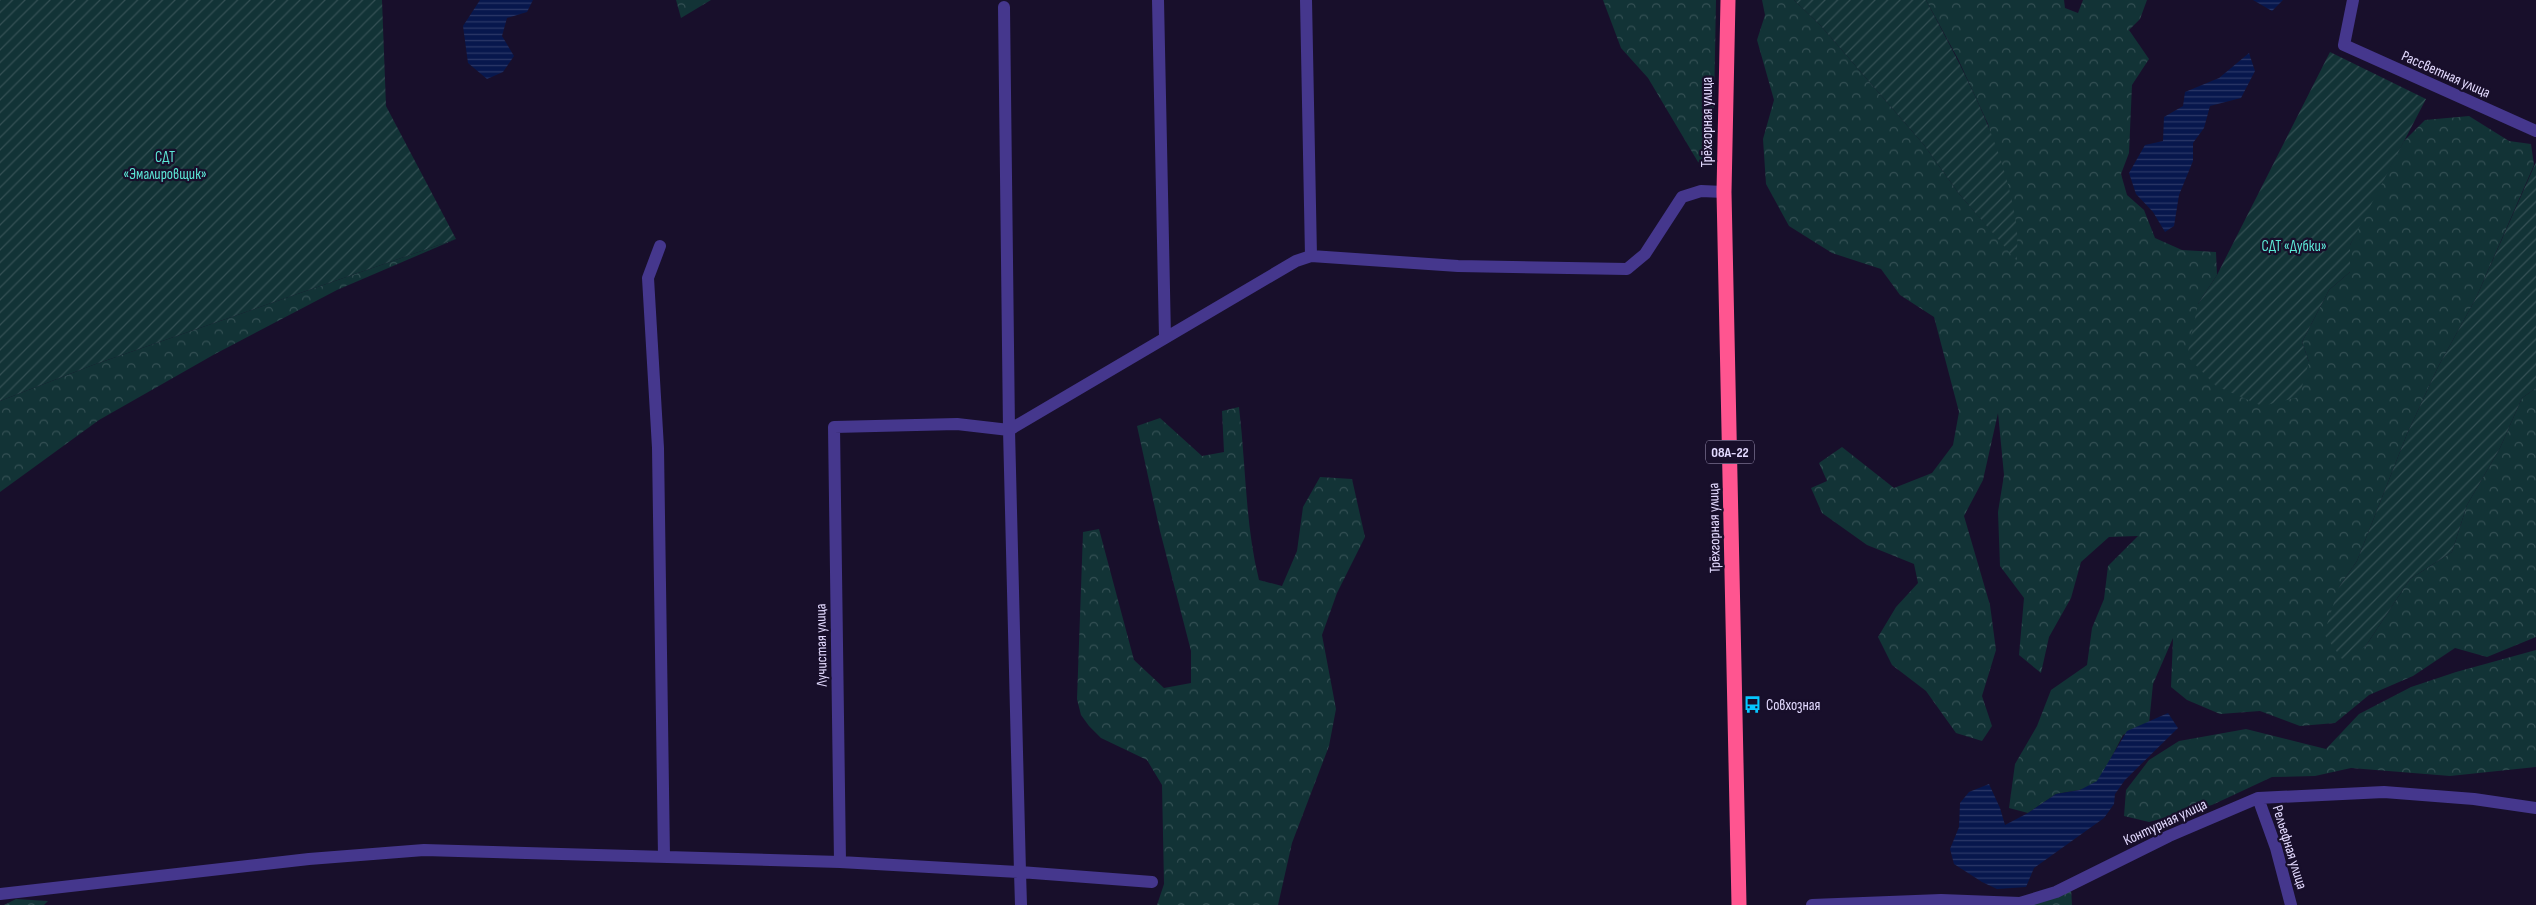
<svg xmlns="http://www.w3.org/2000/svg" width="2536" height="905" font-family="'Sofia Sans Condensed',sans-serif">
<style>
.forest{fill:url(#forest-crowns)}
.garden{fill:url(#garden-furrows)}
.water{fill:url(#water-rules)}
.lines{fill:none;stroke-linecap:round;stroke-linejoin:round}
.minor{stroke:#45378d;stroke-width:12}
.highway{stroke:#ff5590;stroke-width:15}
.labels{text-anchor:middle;stroke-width:4.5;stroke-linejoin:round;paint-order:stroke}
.shield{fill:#180f2b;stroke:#a69dbf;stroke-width:1}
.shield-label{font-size:14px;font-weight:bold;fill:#e3daff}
.street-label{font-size:15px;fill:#e3daff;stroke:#180f2b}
.park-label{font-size:15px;fill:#5ce8d7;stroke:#180f2b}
.poi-label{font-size:15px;fill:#e3daff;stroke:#180f2b;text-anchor:start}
</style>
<defs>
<pattern id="forest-crowns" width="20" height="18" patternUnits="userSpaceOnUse" patternTransform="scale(1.25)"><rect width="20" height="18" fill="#123336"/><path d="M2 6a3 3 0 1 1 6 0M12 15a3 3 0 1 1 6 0" fill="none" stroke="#345054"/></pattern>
<pattern id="garden-furrows" width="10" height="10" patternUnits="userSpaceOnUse" patternTransform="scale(1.25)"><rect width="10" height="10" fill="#123336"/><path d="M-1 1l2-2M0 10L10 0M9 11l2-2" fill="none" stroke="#345054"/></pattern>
<pattern id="water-rules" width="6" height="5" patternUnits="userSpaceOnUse" patternTransform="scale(1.25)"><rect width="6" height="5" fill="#07174d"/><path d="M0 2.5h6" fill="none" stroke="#2b3868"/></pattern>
</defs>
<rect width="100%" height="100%" fill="#180f2b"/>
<!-- forest -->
<path class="forest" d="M 676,0 L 711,0 L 681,18 Z
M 1603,0 L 1716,0 L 1713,161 L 1706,167 L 1698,162 L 1648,78 L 1621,48 Z
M 1762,0 L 1794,0 L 1821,26 L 1924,145 L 1960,195 L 2017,260 L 1988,124 L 1958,59 L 1926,0 L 2064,0 L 2065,8 L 2078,13 L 2083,0 L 2147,0 L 2140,19 L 2129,30 L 2149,59 L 2132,85 L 2129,153 L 2121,174 L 2127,195 L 2144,210 L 2155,238 L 2182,250 L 2216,252 L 2217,275 L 2198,304 L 2309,362 L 2302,342 L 2329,290 L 2350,272 L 2350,245 L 2367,210 L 2404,141 L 2425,120 L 2469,116 L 2509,141 L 2531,144 L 2534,165 L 2476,298 L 2438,367 L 2407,434 L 2357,561 L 2339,587 L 2365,647 L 2410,579 L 2452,552 L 2467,505 L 2500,448 L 2522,398 L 2536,388 L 2536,637 L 2487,657 L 2455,648 L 2413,676 L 2369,695 L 2335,723 L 2300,726 L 2260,711 L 2220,714 L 2187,700 L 2171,687 L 2173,638 L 2153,684 L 2149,724 L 2123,735 L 2096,787 L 2056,794 L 2028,813 L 2009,808 L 2015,764 L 2037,726 L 2051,690 L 2087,665 L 2092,628 L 2104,599 L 2108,566 L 2138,536 L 2109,537 L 2081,562 L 2071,598 L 2049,637 L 2041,673 L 2019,655 L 2024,598 L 2000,566 L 1998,512 L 2004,475 L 1998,413 L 1983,480 L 1964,516 L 1990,605 L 1996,650 L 1982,696 L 1992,726 L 1982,741 L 1956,733 L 1926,691 L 1892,665 L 1878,637 L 1896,607 L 1918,583 L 1914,564 L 1867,545 L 1822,513 L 1811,488 L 1827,481 L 1819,463 L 1842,447 L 1894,488 L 1932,473 L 1953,445 L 1959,412 L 1934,317 L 1900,295 L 1881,269 L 1832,253 L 1789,226 L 1766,184 L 1763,139 L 1774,100 L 1757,40 L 1765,15 Z
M 456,239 L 337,290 L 215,354 L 99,420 L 0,492 L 0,401 L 93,365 Z
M 1239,407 C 1246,465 1245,524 1259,580 L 1282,586 L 1297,551 L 1303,507 L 1320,477 L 1352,479 L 1365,537 L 1337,593 L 1322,635 L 1336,709 L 1329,746 L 1292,843 L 1278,905 L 1157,905 L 1164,884 L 1162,785 L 1147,760 L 1101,738 L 1089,726 L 1081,715 L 1077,699 L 1083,532 L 1099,529 L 1134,660 L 1164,688 L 1191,683 L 1191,651 L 1160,531 L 1137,426 L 1160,418 L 1202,456 L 1224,452 L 1222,411 Z
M 2536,650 L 2536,767 L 2450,776 L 2351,768 L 2315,776 L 2272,777 L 2212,805 L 2149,822 L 2124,816 L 2126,790 L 2149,760 L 2179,741 L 2246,729 L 2326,749 L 2359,714 L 2411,687 L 2456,672 Z
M 2071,888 L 2072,905 L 2020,905 Z
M 16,899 L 48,901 L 44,905 L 4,905 Z"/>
<!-- garden -->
<path class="garden" d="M 0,0 L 382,0 L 386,106 L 456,239 L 93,365 L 0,401 Z
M 1794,0 L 1926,0 C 1963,70 2004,143 2016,222 C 2018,235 2017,248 2017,261 L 1960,195 L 1924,145 L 1821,26 Z
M 2330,52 L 2426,99 L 2350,245 L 2350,272 L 2329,290 L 2302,342 L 2309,362 L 2299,397 L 2262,406 L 2216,386 L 2187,356 L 2198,304 L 2217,275 Z
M 2536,162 L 2536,388 L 2522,398 L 2500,448 L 2467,505 L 2452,552 L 2410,579 L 2365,647 L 2342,659 L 2324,634 L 2339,587 L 2357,561 L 2407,434 L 2438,367 L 2476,298 Z"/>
<!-- water -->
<path class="water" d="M 480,0 L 533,0 L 527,12 L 507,18 L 502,36 L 514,56 L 503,72 L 487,79 L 468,63 L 463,26 Z
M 2253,0 L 2283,0 L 2272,11 Z
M 2249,53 L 2255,71 L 2241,98 L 2210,106 L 2204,128 L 2193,143 L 2193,161 L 2179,195 L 2174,226 L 2165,232 L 2153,212 L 2136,194 L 2129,173 L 2145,145 L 2163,141 L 2164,117 L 2183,106 L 2185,92 L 2219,78 Z
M 2168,713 L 2178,728 L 2125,780 L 2115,794 L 2114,804 L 2104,818 L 2034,868 L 2026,887 L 1997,889 L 1982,882 L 1954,864 L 1950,849 L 1959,827 L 1960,803 L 1969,792 L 1989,784 L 2000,808 L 2005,825 L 2028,813 L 2056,794 L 2080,790 L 2097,781 L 2127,731 Z"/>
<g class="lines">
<!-- minor -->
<path class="minor" d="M 1158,0 L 1165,338
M 1306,0 L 1311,256
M 2353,0 L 2344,45 L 2536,131
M 660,246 L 648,278 L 658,448 L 664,857
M 2258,798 L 2276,848 L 2291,905
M 840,862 L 834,427 L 957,424 L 1009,430 L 1296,261 L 1311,256 L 1458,266 L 1627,269 L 1645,254 L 1682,197 L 1701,191 L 1724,192
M 0,894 L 309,859 L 424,850 L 840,862 L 1020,872 L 1009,430 L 1004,7
M 1021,905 L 1020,872 L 1152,882
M 1812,905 L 1941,900 L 2020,903 L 2056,892 L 2169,836 L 2258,798 L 2384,792 L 2474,799 L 2536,808"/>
<!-- highway -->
<path class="highway" d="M 1728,0 L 1724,192 L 1739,905"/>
</g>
<!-- icons -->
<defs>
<symbol id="bus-bare" viewBox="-9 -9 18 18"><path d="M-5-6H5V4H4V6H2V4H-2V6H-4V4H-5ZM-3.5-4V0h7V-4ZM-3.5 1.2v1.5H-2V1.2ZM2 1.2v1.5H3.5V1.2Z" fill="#06c6ff" stroke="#180f2b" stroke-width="2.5" paint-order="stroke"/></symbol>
</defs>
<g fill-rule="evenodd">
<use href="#bus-bare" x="1740" y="692" width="25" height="25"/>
</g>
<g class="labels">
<!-- shield labels -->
<rect class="shield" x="1706" y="440.5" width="48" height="23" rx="4"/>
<g class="shield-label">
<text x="1730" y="457">08А-22</text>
</g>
<!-- street labels -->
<g class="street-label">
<text transform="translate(2446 74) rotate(24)" y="5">Рассветная улица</text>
<text transform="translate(1707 122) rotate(-90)" y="5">Трёхгорная улица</text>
<text transform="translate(1714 528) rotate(-91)" y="5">Трёхгорная улица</text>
<text transform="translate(821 645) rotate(-91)" y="5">Лучистая улица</text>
<text transform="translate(2165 822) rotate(-25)" y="5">Контурная улица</text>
<text transform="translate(2290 847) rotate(73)" y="5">Рельефная улица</text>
</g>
<!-- park labels -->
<g class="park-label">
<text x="165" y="162">СДТ<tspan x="165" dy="17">«Эмалировщик»</tspan></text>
<text x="2294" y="251">СДТ «Дубки»</text>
</g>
<!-- poi labels -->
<g class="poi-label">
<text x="1766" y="710">Совхозная</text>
</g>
</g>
</svg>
